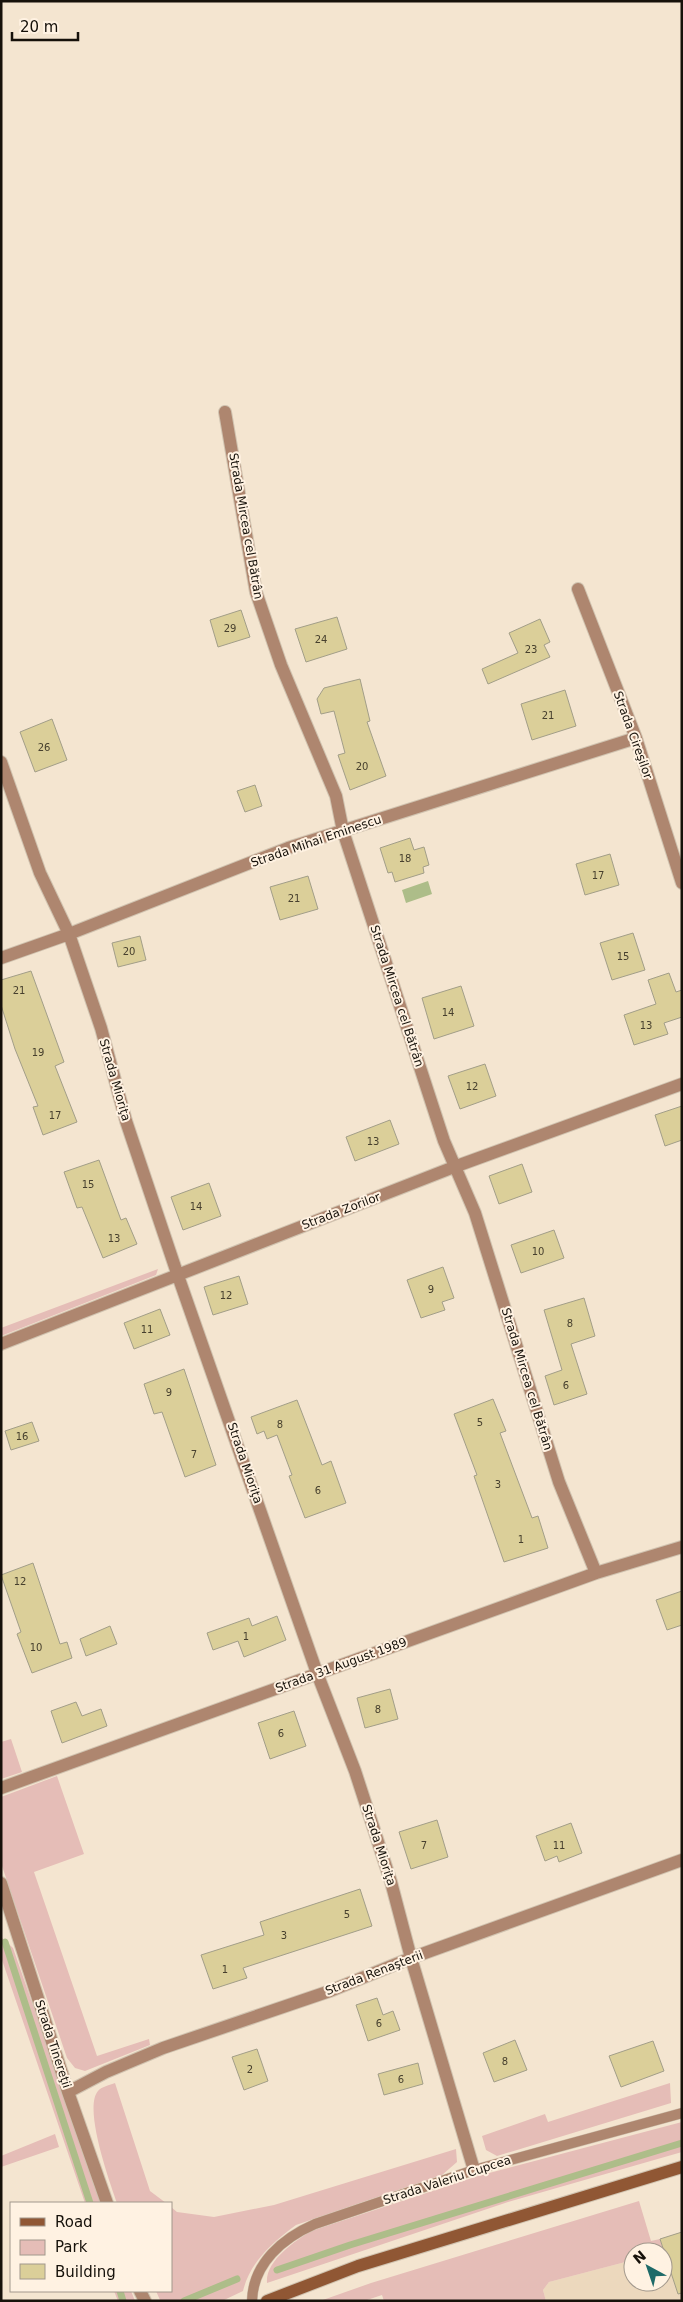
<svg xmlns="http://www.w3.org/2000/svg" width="683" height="2302" font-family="'DejaVu Sans',sans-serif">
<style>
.built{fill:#ecd8bd}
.green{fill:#e5bdb7}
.water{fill:#adbd89}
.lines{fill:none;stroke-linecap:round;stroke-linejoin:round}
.stream{stroke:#adbd89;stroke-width:7}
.building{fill:#dbcf99;stroke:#a29e88}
.service-casing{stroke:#d0c3b0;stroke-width:11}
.minor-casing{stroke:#d0c3b0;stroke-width:14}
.secondary-casing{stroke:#d0c3b0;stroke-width:14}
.service{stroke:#ae866f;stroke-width:10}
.minor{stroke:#ae866f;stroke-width:12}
.secondary{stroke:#905734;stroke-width:12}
.labels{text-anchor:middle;stroke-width:4;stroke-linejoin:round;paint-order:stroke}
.number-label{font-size:10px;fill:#47402e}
.street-label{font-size:12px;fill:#16110a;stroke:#fff2e2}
</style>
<rect width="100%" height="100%" fill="#f4e5d0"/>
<!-- built -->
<path class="built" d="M 682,2232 L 682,2301 L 546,2301 L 543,2290 L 549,2282 L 633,2260 L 633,2282 L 663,2282 L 664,2251 L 660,2239 Z"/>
<!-- green -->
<path class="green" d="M 158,1269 L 156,1275 L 1,1336 L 1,1328 Z
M 11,1739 L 22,1772 L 1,1779 L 1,1742 Z
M 57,1776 L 84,1854 L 34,1872 L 97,2056 L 149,2039 L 150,2045 L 85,2071 L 75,2068 L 67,2058 L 1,1863 L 1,1797 Z
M 1,1937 L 13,1948 L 102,2203 L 85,2203 L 1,1957 Z
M 115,2083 L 150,2191 L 166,2203 L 117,2203 C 110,2183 83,2108 98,2091 C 101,2087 110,2085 115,2083 Z
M 670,2083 L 671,2103 L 497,2156 L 486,2150 L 482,2136 L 545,2114 L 548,2122 Z
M 682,2122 L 682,2152 L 508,2202 L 267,2283 C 265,2261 295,2241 311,2231 L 478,2176 Z
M 55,2134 L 59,2147 L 1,2167 L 1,2156 Z
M 456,2149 L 457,2162 L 442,2175 L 296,2225 C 272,2243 250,2262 243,2291 L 222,2301 L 160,2300 L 156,2291 L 171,2291 L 171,2207 L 177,2212 L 214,2217 L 274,2205 Z
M 639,2201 L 651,2241 L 660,2239 L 664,2252 L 633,2252 L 633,2260 L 549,2282 L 543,2290 L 546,2301 L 384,2301 L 382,2295 L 364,2301 L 320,2301 L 371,2283 Z
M 114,2291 L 131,2291 L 135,2301 L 118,2301 Z"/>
<!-- water -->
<path class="water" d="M 428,881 L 432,894 L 406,903 L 402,890 Z"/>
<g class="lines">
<!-- stream -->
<path class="stream" d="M 5,1942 L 90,2203
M 277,2270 L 350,2245 L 682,2143
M 120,2291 L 123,2301
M 184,2301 L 237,2279"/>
</g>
<!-- building -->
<path class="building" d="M 241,610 L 250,637 L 218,647 L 210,620 Z
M 337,617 L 347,649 L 306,662 L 295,629 Z
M 540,619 L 550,642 L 544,645 L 550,657 L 488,684 L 482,669 L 518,653 L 509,633 Z
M 360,679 L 370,721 L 367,722 L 386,776 L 350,790 L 338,755 L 345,753 L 334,711 L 321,714 L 317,699 L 324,688 Z
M 565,690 L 576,726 L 532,740 L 521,704 Z
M 52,719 L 67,760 L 35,772 L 20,732 Z
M 255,785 L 262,806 L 245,812 L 237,791 Z
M 410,838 L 414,850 L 424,847 L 429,865 L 423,867 L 424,873 L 395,882 L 392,872 L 388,873 L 380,848 Z
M 610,854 L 619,885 L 585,895 L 576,864 Z
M 308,876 L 318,909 L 280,920 L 270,887 Z
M 633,933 L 645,970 L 612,980 L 600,943 Z
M 140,936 L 146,960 L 118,967 L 112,943 Z
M 31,971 L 64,1062 L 55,1066 L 77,1122 L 43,1135 L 33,1107 L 38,1106 L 15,1049 L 1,1005 L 1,980 Z
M 669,973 L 676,992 L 682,990 L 682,1017 L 664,1023 L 668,1034 L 634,1045 L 624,1015 L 656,1004 L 648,980 Z
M 461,986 L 474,1026 L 434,1039 L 422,998 Z
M 485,1064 L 496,1096 L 460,1109 L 448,1076 Z
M 682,1106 L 682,1140 L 665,1146 L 655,1115 Z
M 390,1120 L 399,1144 L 355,1161 L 346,1137 Z
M 99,1160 L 121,1220 L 126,1218 L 137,1244 L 103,1258 L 82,1207 L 77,1208 L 64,1172 Z
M 522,1164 L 532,1192 L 499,1204 L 489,1176 Z
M 209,1183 L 221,1216 L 183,1230 L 171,1197 Z
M 554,1230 L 564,1258 L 521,1273 L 511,1245 Z
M 443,1267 L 454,1298 L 442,1302 L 445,1310 L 421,1318 L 407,1280 Z
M 239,1276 L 248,1304 L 213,1315 L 204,1287 Z
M 584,1298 L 595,1336 L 571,1344 L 587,1394 L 554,1405 L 545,1376 L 562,1370 L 544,1310 Z
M 160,1309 L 170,1335 L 134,1349 L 124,1323 Z
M 184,1369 L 216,1465 L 185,1477 L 162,1412 L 154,1414 L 144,1384 Z
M 493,1399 L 506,1431 L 500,1433 L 532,1518 L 538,1516 L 548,1548 L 504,1562 L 474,1476 L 477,1475 L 454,1414 Z
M 297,1400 L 322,1465 L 331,1461 L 346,1503 L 305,1518 L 289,1476 L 292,1475 L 277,1435 L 267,1439 L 264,1431 L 257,1434 L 251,1417 Z
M 32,1422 L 39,1441 L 11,1450 L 5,1431 Z
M 33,1563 L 60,1644 L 67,1642 L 72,1658 L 32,1673 L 17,1634 L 21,1632 L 1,1575 Z
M 682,1591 L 682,1625 L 667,1630 L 656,1600 Z
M 277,1616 L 286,1640 L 244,1657 L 238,1641 L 213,1650 L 207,1633 L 249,1618 L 252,1626 Z
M 110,1626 L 117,1644 L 86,1656 L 80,1639 Z
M 390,1689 L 398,1719 L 365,1728 L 357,1698 Z
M 76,1702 L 82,1716 L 101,1709 L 107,1726 L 62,1743 L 51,1711 Z
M 294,1711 L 306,1746 L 270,1759 L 258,1723 Z
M 437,1820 L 448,1857 L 411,1869 L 399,1832 Z
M 571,1823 L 582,1853 L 559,1862 L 557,1856 L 545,1861 L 536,1836 Z
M 360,1889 L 372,1926 L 243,1968 L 247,1978 L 213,1989 L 201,1955 L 264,1935 L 260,1922 Z
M 377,1998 L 383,2015 L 393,2011 L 400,2030 L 368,2041 L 356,2005 Z
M 515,2040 L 527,2070 L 494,2082 L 483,2053 Z
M 653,2041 L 664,2071 L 621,2087 L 609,2056 Z
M 257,2049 L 268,2081 L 244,2090 L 232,2057 Z
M 418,2063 L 423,2084 L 384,2095 L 378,2074 Z
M 682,2232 L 682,2293 L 678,2294 L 660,2239 Z"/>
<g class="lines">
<defs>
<path id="service" d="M 252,2301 C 253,2263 283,2238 315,2224 L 474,2170 L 682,2113"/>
<path id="minor" d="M 225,412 L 256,592 L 281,665 L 336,796 L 343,831 L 444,1141 L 475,1213 L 559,1482 L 596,1573
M 578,589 L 636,738 L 682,883
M 1,762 L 40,873 L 69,934 L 101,1028 L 126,1121 L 177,1273 L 317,1673 L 355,1771 L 391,1882 L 411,1958 L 474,2170
M 1,958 L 69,934 L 288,848 L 636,738
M 1,1344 L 454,1167 L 682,1084
M 1,1788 L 596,1573 L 682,1547
M 1,1883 L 68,2092 L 107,2203
M 68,2092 L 106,2072 L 163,2048 L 330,1991 L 411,1958 L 682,1860
M 140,2291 L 145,2301"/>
<path id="secondary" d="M 267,2301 L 358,2266 L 682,2167"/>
</defs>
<!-- service casing -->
<use href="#service" class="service-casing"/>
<!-- minor casing -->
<use href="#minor" class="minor-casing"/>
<!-- secondary casing -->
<use href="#secondary" class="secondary-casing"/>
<!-- service -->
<use href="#service" class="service"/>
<!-- minor -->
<use href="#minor" class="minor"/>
<!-- secondary -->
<use href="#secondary" class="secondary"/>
</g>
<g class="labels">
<!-- number labels -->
<g class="number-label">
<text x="230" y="632">29</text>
<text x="321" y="643">24</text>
<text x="531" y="653">23</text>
<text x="548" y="719">21</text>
<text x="44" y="751">26</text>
<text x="362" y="770">20</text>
<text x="405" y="862">18</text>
<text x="598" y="879">17</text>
<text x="294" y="902">21</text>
<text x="129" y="955">20</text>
<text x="623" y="960">15</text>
<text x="19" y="994">21</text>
<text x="448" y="1016">14</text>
<text x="646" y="1029">13</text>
<text x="38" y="1056">19</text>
<text x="472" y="1090">12</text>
<text x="55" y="1119">17</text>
<text x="373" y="1145">13</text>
<text x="88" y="1188">15</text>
<text x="196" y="1210">14</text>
<text x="114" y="1242">13</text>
<text x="538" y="1255">10</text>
<text x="431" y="1293">9</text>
<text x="226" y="1299">12</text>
<text x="570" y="1327">8</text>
<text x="147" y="1333">11</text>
<text x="566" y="1389">6</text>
<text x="169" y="1396">9</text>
<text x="480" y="1426">5</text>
<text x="280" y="1428">8</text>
<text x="22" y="1440">16</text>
<text x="194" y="1458">7</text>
<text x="498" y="1488">3</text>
<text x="318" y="1494">6</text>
<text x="521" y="1543">1</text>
<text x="20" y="1585">12</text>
<text x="246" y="1640">1</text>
<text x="36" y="1651">10</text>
<text x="378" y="1713">8</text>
<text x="281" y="1737">6</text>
<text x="424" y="1849">7</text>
<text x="559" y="1849">11</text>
<text x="347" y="1918">5</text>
<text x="284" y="1939">3</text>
<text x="225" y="1973">1</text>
<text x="379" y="2027">6</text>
<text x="505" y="2065">8</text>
<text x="250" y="2073">2</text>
<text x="401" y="2083">6</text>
</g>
<!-- street labels -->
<g class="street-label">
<text transform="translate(246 526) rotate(80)" y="4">Strada Mircea cel Bătrân</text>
<text transform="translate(633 735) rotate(70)" y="4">Strada Cireşilor</text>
<text transform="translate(316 841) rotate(-19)" y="4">Strada Mihai Eminescu</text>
<text transform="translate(397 996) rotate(72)" y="4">Strada Mircea cel Bătrân</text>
<text transform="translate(115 1080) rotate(74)" y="4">Strada Mioriţa</text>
<text transform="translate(341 1211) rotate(-21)" y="4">Strada Zorilor</text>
<text transform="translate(527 1379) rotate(73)" y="4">Strada Mircea cel Bătrân</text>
<text transform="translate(245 1463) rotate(71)" y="4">Strada Mioriţa</text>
<text transform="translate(341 1665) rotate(-20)" y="4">Strada 31 August 1989</text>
<text transform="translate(379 1845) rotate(72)" y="4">Strada Mioriţa</text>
<text transform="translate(374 1973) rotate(-21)" y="4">Strada Renaşterii</text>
<text transform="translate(53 2044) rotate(72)" y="4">Strada Tinereţii</text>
<text transform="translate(447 2180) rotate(-18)" y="4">Strada Valeriu Cupcea</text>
</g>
</g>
<!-- border -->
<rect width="683" height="2302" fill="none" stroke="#16110a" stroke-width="5"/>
<!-- legend -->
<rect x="10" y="2202" width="162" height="90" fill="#fff2e2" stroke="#a2988c"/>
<rect x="20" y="2218" width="25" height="8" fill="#905734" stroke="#a2988c"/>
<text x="55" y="2227" font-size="15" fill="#16110a">Road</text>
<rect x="20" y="2240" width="25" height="15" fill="#e5bdb7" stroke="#a2988c"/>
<text x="55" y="2252" font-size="15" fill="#16110a">Park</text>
<rect x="20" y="2264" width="25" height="15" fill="#dbcf99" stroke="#a2988c"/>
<text x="55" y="2277" font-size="15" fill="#16110a">Building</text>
<!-- north arrow -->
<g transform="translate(648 2267) rotate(320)"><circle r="24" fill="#fff2e2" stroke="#a2988c"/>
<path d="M0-4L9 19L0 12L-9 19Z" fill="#1e6a68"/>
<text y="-8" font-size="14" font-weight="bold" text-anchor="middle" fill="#16110a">N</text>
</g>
<!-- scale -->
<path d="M12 32v8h66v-8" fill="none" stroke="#16110a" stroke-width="2.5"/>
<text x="20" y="32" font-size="15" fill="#16110a" stroke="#fff2e2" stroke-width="4" paint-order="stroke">20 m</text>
</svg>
